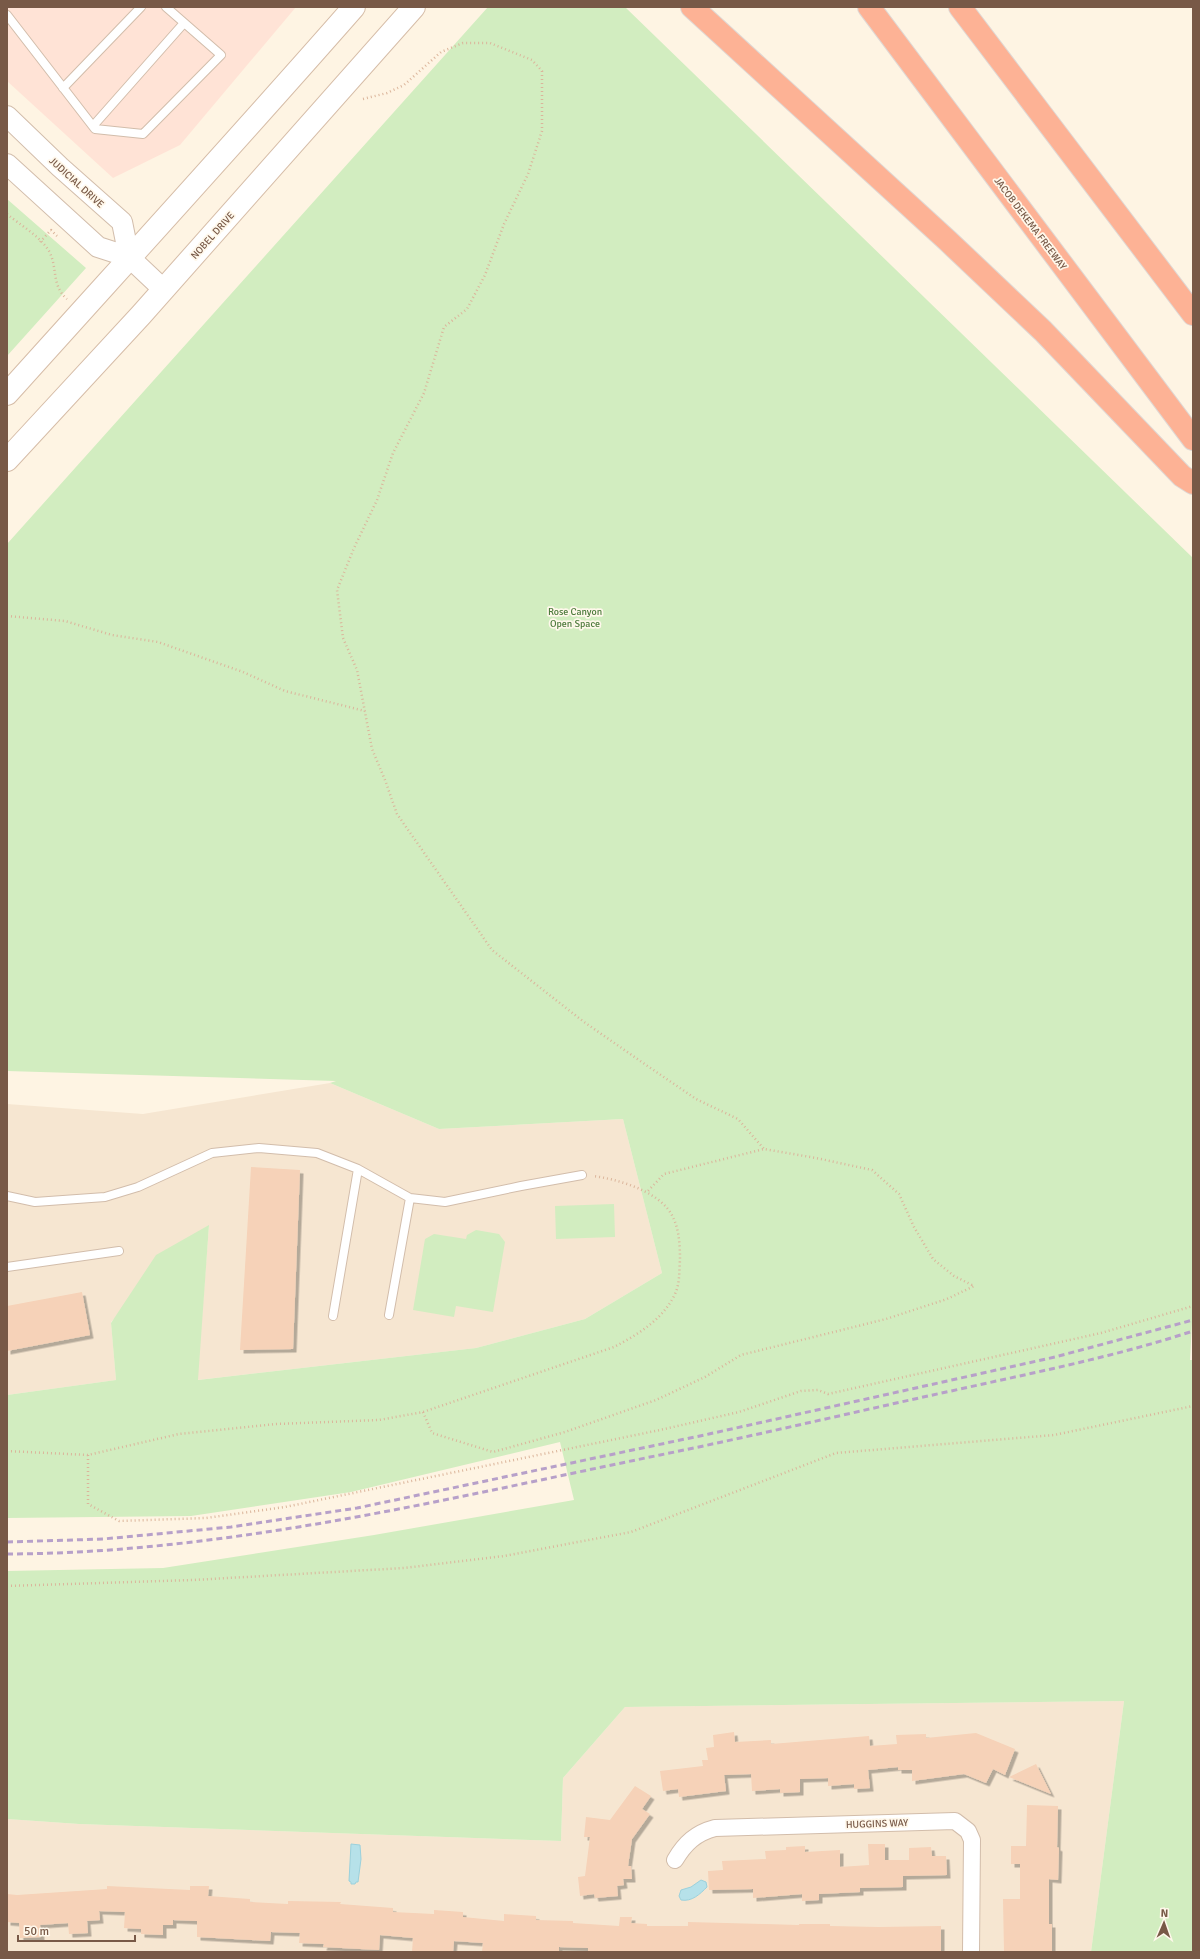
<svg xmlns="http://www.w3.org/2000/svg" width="1200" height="1959" font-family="Signika,sans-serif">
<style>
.residential{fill:#f6e6d1}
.commercial{fill:#ffe3d6}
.green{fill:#d2edc0}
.water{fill:#b6e1e9;stroke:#9bd1dc}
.building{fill:#f6d2b8;filter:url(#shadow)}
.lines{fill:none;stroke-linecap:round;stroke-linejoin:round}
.service-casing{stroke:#d2bdab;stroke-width:10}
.minor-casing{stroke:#d2bdab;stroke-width:18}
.tertiary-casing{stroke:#d2bdab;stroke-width:22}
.secondary-casing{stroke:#d6bda8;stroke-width:24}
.motorway-casing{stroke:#dfd7d3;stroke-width:24}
.path{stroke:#dbb59b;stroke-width:2.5;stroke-dasharray:1 3;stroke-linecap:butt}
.service{stroke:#fff;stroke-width:8}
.minor{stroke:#fff;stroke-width:16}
.tertiary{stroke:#fff;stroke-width:20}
.secondary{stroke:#fff;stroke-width:22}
.motorway{stroke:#fdb295;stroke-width:22}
.rail{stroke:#b7a0c9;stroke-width:3;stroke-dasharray:6 4;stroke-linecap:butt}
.labels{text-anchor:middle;stroke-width:3.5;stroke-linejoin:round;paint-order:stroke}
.street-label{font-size:10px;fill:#785947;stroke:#fff8eb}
.park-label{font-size:10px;fill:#4c7a3b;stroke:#fff8eb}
</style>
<defs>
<filter id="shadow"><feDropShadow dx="3.5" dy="3.5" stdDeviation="0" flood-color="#0004"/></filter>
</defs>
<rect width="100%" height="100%" fill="#fef4e3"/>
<!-- residential -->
<path class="residential" d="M 330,1083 L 439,1129 L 623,1119 L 662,1273 L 585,1319 L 476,1348 L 197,1380 L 209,1226 L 111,1322 L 116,1380 L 7,1395 L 7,1104 L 143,1114 Z
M 1124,1701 L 1091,1952 L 7,1952 L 7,1819 L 79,1824 L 561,1841 L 563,1778 L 625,1707 Z"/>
<!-- commercial -->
<path class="commercial" d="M 7,7 L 296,7 L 180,145 L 113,178 L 7,81 Z"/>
<!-- green -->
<path class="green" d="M 488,7 L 625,7 L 1193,558 L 1193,1303 L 1190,1360 L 1193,1360 L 1193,1952 L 1091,1952 L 1124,1701 L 625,1707 L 563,1778 L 561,1841 L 79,1824 L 7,1819 L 7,1571 L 163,1568 L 374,1535 L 574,1500 L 560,1442 L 351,1492 L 191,1516 L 7,1518 L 7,1395 L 116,1380 L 111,1323 L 156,1255 L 209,1225 L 198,1380 L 476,1348 L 585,1319 L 662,1273 L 623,1119 L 439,1129 L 330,1083 L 336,1081 L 7,1071 L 7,544 Z
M 7,199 L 86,268 L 7,356 Z
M 614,1204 L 615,1237 L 556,1239 L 555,1206 Z
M 476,1230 L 499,1234 L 505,1242 L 493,1312 L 456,1306 L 454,1317 L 413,1310 L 425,1239 L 434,1234 L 466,1239 L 467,1235 Z"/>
<!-- water -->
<path class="water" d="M 351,1844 L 360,1845 L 361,1859 L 358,1882 L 356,1882 L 355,1884 L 351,1884 L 351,1882 L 349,1881 Z
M 701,1880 L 706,1882 L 707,1887 C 700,1894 692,1902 681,1900 L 679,1896 L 681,1890 L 691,1887 Z"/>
<!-- building -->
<path class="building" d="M 251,1167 L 300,1170 L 293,1349 L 240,1350 Z
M 82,1292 L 90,1335 L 7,1351 L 7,1306 Z
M 734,1732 L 735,1742 L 771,1740 L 771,1744 L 869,1736 L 870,1746 L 897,1744 L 896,1735 L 926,1734 L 926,1738 L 976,1733 L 1015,1749 L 1005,1775 L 993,1769 L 986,1783 L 964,1774 L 912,1781 L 912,1770 L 898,1770 L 898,1767 L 868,1770 L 870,1788 L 854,1789 L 854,1784 L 828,1786 L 828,1778 L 800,1779 L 800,1792 L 780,1793 L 780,1789 L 752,1791 L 751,1774 L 724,1775 L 726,1791 L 679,1797 L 678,1789 L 663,1791 L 660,1771 L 703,1766 L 702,1760 L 708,1760 L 706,1748 L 714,1747 L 713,1735 Z
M 1036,1764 L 1051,1794 L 1009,1777 Z
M 635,1786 L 651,1796 L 642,1809 L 650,1814 L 632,1839 L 628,1866 L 631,1866 L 632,1879 L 623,1879 L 624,1885 L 617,1886 L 618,1896 L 595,1898 L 594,1894 L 580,1896 L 578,1877 L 585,1876 L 590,1837 L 584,1837 L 586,1817 L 610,1820 Z
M 1027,1805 L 1058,1806 L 1057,1847 L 1059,1848 L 1058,1880 L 1049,1879 L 1049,1924 L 1052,1924 L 1052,1952 L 1004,1952 L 1003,1899 L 1020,1899 L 1020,1864 L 1011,1864 L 1011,1846 L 1026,1846 Z
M 868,1844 L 885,1844 L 885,1860 L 909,1860 L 909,1848 L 931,1847 L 932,1856 L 946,1856 L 947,1875 L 903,1876 L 903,1887 L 860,1888 L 860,1892 L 819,1894 L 819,1900 L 802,1901 L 802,1894 L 753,1898 L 753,1889 L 709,1890 L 708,1871 L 723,1870 L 722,1861 L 766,1859 L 765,1851 L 786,1850 L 786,1847 L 805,1846 L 805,1852 L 840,1850 L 840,1867 L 869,1865 Z
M 107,1886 L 190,1890 L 190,1886 L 209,1886 L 208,1896 L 250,1899 L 250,1902 L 288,1904 L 288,1901 L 341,1902 L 340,1904 L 393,1908 L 393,1912 L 434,1914 L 434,1910 L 463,1912 L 463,1917 L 504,1921 L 504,1914 L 536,1916 L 536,1920 L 573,1921 L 573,1923 L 619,1926 L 620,1917 L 632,1917 L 631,1923 L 647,1924 L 647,1926 L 688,1926 L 688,1922 L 799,1925 L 799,1924 L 830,1924 L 830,1926 L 879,1927 L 941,1926 L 941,1952 L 588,1952 L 588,1948 L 559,1947 L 559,1952 L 482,1952 L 483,1943 L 454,1941 L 453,1952 L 412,1952 L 413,1938 L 380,1935 L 379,1950 L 323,1947 L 324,1944 L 299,1943 L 300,1933 L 271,1932 L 270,1941 L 197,1937 L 197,1921 L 173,1920 L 173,1925 L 163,1925 L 163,1935 L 141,1934 L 141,1929 L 124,1928 L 125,1912 L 99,1911 L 100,1920 L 87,1921 L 88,1933 L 69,1934 L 68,1923 L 40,1925 L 41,1937 L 20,1938 L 19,1923 L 7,1922 L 7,1894 L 17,1895 L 107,1889 Z"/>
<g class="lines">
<defs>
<path id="service" d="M 7,15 L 95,129 L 143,134 L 221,55 L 166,7
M 63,88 L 141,7
M 93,126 L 184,23
M 7,1196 L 35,1202 L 105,1197 L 138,1187 L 212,1153 L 259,1148 L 317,1153 L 358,1169 L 410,1198 L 445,1202 L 521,1186 L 582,1175
M 7,1267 L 119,1251
M 389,1315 L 410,1198
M 333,1316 L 358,1169"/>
<path id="minor" d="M 675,1860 C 685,1843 696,1833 715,1828 L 955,1821 L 968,1831 L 972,1840 L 971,1952"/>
<path id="tertiary" d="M 7,116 L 60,167 L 122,222 L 129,257
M 7,164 L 98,247 L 129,257 L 163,289"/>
<path id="secondary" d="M 7,394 C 123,265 240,137 354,7
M 7,460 L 141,315 L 414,7"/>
<path id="motorway" d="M 692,7 L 948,241 L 1043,331 L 1182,476 L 1193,483
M 869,7 L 1193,439
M 960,7 L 1193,314"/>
</defs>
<!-- service casing -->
<use href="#service" class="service-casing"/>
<!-- minor casing -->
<use href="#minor" class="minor-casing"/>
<!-- tertiary casing -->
<use href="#tertiary" class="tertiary-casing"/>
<!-- secondary casing -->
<use href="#secondary" class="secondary-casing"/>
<!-- motorway casing -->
<use href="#motorway" class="motorway-casing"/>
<!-- path -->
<path class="path" d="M 363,99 L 387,93 L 404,85 L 441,52 L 463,43 L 490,43 L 532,60 L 542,71 L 542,131 L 528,174 L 504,224 L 485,275 L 467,309 L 444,327 L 424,393 L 393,453 L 377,500 L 354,548 L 337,590 L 343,638 L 357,670 L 372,749 L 385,780 L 397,814 L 492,950 L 584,1022 L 649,1067 L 696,1099 L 738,1119 L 764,1149
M 7,214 C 20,225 40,236 49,251 C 58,268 51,285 67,299
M 40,242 L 51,230 L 57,236
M 7,616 L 65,621 L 112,635 L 158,642 L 243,672 L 285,691 L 365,711
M 423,1412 L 432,1433 L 493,1452 L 565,1432 L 656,1400 L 705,1377 L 741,1355 L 886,1319 L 947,1299 L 974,1286 L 954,1276 L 933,1259 L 914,1227 L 899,1194 L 872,1170 L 816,1158 L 764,1149 L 664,1174 L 647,1192
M 7,1451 L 88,1455 L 179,1434 L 276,1424 L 379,1420 L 423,1412 L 614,1347 C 637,1335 662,1320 674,1296 C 680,1285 679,1273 680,1260 C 680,1243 679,1222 667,1208 C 651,1189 616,1179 593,1176
M 88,1455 L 88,1504 L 119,1521 L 206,1518 L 285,1507 L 660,1430 L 739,1412 L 801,1391 L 818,1390 L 828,1394 L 1101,1333 L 1193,1306
M 7,1586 L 193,1580 L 404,1568 L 504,1556 L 631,1532 L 836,1453 L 1054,1435 L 1193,1406"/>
<!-- service -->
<use href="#service" class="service"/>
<!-- minor -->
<use href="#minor" class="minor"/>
<!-- tertiary -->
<use href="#tertiary" class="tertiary"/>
<!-- secondary -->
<use href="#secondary" class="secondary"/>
<!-- motorway -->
<use href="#motorway" class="motorway"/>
<!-- rail -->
<path class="rail" d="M 7,1542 L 103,1539 L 231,1527 L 357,1508 L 709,1434 L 1055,1357 L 1193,1320
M 7,1554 C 228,1553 445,1499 660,1455 C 758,1435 854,1412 951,1391 C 1032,1373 1114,1357 1193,1331"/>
</g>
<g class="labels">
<!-- street labels -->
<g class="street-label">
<text transform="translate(77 182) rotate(42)" y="4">JUDICIAL DRIVE</text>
<text transform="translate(1031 223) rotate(53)" y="4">JACOB DEKEMA FREEWAY</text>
<text transform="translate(212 235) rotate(-48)" y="4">NOBEL DRIVE</text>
<text transform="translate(877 1823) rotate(-2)" y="4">HUGGINS WAY</text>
</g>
<!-- park labels -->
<g class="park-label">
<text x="575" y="615">Rose Canyon<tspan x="575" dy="12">Open Space</tspan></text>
</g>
</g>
<!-- border -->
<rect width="1200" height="1959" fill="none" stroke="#785947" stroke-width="16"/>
<!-- north arrow -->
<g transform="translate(1164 1923) rotate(2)" stroke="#fff8eb" stroke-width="3" paint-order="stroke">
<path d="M0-3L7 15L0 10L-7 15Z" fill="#785947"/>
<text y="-6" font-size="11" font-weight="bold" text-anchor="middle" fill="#785947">N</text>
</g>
<!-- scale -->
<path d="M18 1935v6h117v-6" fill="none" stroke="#785947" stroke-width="2"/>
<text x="24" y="1935" font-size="12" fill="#785947" stroke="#fff8eb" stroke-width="3" paint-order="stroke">50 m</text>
</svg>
